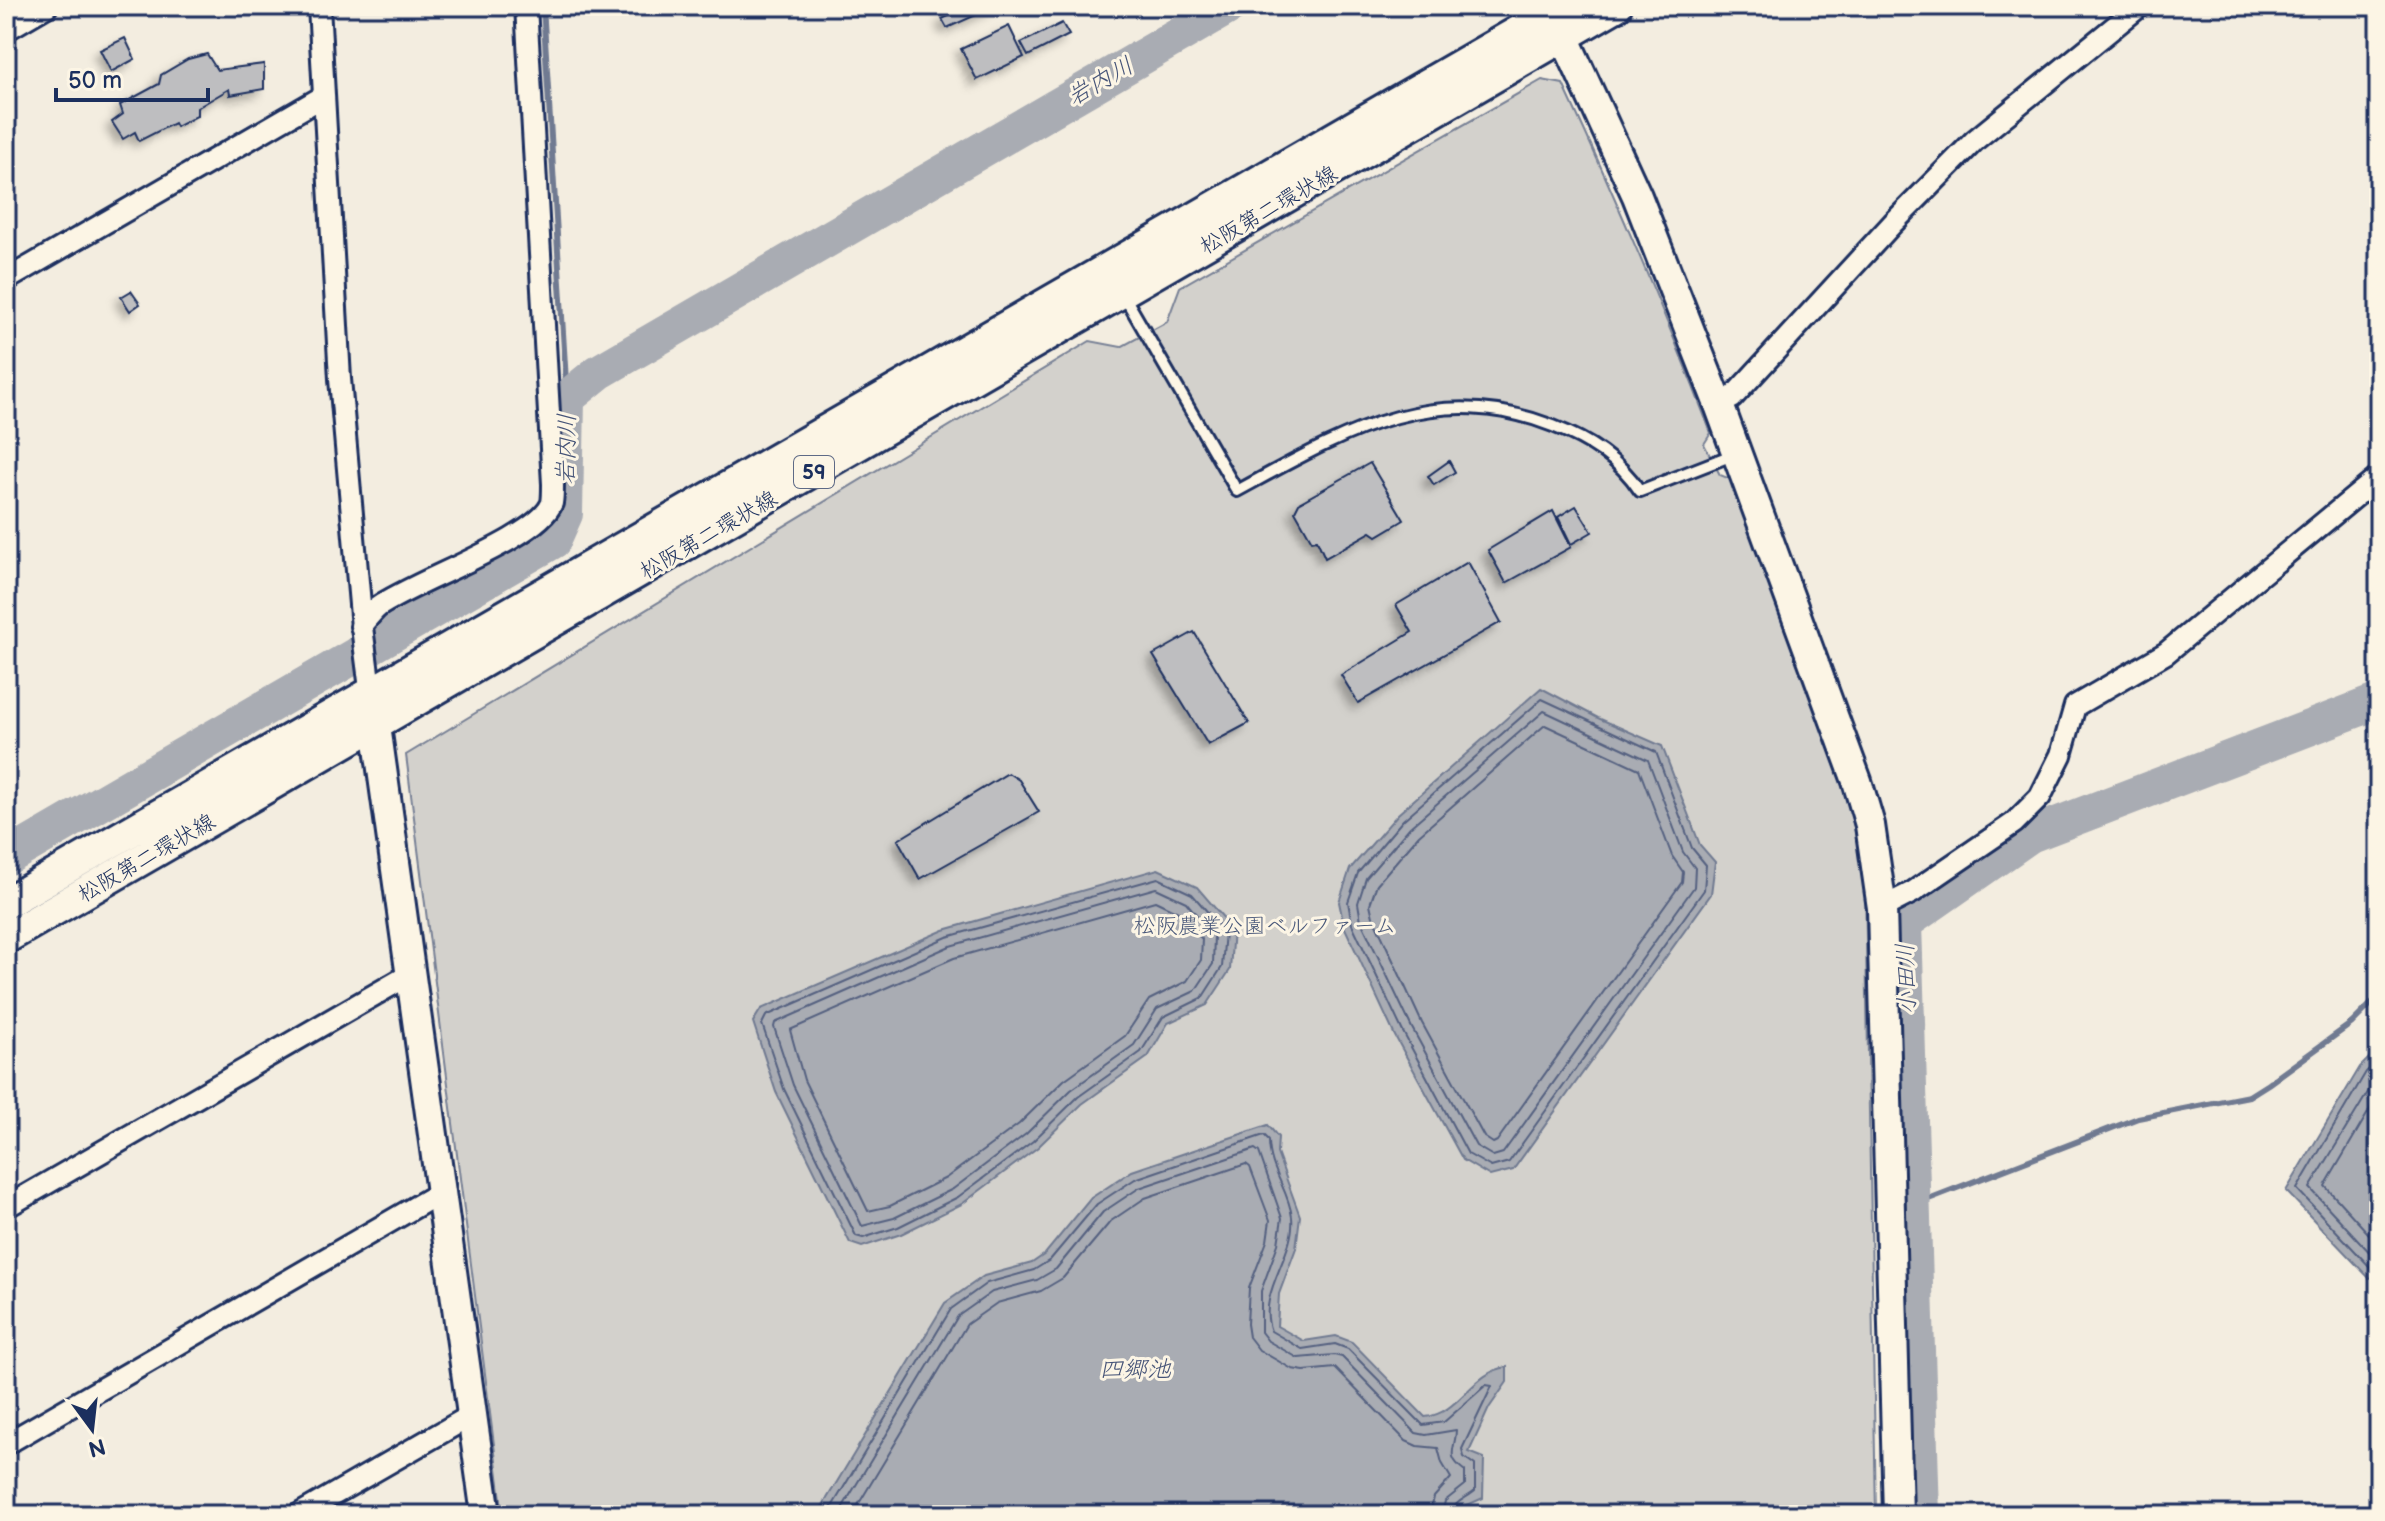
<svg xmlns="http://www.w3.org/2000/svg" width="2385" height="1521" font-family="'Balsamiq Sans','Klee One',sans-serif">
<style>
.green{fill:#d3d1cc;stroke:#778095;stroke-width:2}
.water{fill:#a9acb3;stroke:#707a91;stroke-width:2}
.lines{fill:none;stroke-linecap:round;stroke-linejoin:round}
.shore{stroke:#546180;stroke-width:2}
.stream{stroke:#707a91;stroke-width:6}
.river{stroke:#a9acb3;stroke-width:36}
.building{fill:#bebec0;stroke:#1b2f5e;stroke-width:2;filter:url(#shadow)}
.lane-casing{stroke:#1b2f5e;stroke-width:16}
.street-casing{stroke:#1b2f5e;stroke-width:26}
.secondary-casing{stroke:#1b2f5e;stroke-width:34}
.primary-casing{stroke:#1b2f5e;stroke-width:36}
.lane{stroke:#fcf5e5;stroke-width:10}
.street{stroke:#fcf5e5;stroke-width:20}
.secondary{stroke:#fcf5e5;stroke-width:28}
.primary{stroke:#fcf5e5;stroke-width:30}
.labels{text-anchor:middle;stroke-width:6;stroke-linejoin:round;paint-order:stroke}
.shield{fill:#fcf5e5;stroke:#5e6a86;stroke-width:2}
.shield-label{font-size:20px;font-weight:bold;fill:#1b2f5e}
.street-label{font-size:22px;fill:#1b2f5e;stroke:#fcf5e5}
.park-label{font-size:22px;fill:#49587a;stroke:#fcf5e5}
.water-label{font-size:24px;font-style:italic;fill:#465478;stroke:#fcf5e5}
</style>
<defs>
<filter id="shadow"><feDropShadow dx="-6" dy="6" stdDeviation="4" flood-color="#0004"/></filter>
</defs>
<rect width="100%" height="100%" fill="#f3ede0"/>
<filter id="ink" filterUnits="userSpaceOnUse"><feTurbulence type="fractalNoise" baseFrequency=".0125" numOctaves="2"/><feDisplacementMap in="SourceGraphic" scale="16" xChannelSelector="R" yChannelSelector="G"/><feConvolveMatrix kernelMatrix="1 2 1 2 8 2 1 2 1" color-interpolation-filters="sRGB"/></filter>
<g filter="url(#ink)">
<!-- green -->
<path class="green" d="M 1542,80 L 1563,84 C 1616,198 1666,315 1711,433 L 1704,444 L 1720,475 L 1733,480 L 1849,802 L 1865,882 L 1876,1515 L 503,1515 L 406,755 L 1090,341 L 1121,347 L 1167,322 L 1180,287 Z"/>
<!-- water -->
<path class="water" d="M 1541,688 L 1598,718 L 1662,746 L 1700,845 L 1715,862 L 1711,894 L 1513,1170 L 1490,1176 L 1463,1160 L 1395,1036 L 1344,926 L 1339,902 L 1350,869 L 1398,814 Z
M 1158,869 L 1197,887 L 1233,929 L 1230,970 L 1207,1005 L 1168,1023 L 1148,1057 L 1082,1104 L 1038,1147 L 962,1204 L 901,1234 L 862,1247 L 850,1243 L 776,1092 L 753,1022 L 761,1009 L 944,930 Z
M 2379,1048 L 2379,1276 L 2369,1278 L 2286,1191 L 2360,1067 Z
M 1268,1125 L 1278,1137 L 1277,1153 L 1300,1216 L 1296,1248 L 1279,1294 L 1277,1326 L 1304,1341 L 1336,1336 L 1352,1342 L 1425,1417 C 1459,1414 1472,1372 1507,1367 L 1507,1382 L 1489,1408 L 1469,1452 L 1484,1458 L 1483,1498 L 1465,1506 L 1457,1515 L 817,1515 L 945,1303 L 984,1276 L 1032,1263 L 1045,1254 L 1091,1198 L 1132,1171 Z"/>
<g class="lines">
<!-- shore -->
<path class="shore" d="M 1542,699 L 1656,752 L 1692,848 L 1706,865 L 1704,890 L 1509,1162 L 1491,1167 L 1468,1154 L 1403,1032 L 1352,924 L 1348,902 L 1358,873 L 1403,820 Z
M 1544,711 L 1648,760 L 1683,852 L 1695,868 L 1694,887 L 1503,1153 L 1493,1156 L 1476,1146 L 1412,1028 L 1361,921 L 1358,903 L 1366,878 L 1410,827 Z
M 1545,725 L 1639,769 L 1672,856 L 1683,872 L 1682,882 L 1497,1141 L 1493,1143 L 1484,1137 L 1422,1023 L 1373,917 L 1370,904 L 1377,884 L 1419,835 Z
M 1158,878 L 1192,894 L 1225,932 L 1222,967 L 1202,998 L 1163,1017 L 1141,1052 L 1078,1097 L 1033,1141 L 958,1197 L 898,1227 L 863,1238 L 856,1236 L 784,1089 L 762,1024 L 766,1016 L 947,937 Z
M 1156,888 L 1186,902 L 1214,936 L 1213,964 L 1195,991 L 1157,1009 L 1134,1045 L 1071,1090 L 1026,1134 L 953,1189 L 894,1218 L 862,1226 L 793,1085 L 774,1027 L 775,1023 L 950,946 Z
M 1155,901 L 1178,912 L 1202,939 L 1201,960 L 1187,981 L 1149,1000 L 1125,1036 L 1064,1080 L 1019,1124 L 946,1178 L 890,1206 L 868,1211 L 804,1080 L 790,1030 L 954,958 Z
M 2379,1060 L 2366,1072 L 2297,1189 L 2370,1267 L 2379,1268
M 2379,1074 L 2310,1188 L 2374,1257 L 2379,1258
M 2379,1094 L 2325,1186 L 2379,1245
M 827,1515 L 951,1309 L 987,1283 L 1034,1270 L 1050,1260 L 1097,1204 L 1135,1179 L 1264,1135 L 1269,1140 C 1269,1170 1289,1190 1292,1217 C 1296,1255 1256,1293 1271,1331 L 1302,1349 L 1335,1344 L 1348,1349 L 1423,1425 L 1444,1422 L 1486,1385 L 1492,1386 L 1462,1449 L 1464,1457 L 1475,1465 L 1475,1491 C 1466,1499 1453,1501 1452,1515
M 838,1515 L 958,1316 L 992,1292 L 1037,1280 L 1056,1269 L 1103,1212 L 1139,1188 L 1255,1149 L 1259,1152 L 1282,1218 L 1278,1244 L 1261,1291 L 1261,1332 L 1268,1341 L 1298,1358 L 1334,1355 L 1342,1357 L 1416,1433 L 1426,1435 L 1456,1430 C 1456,1450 1444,1455 1465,1471 L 1465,1485 L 1445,1501 L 1442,1515
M 852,1515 L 967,1324 L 997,1303 L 1041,1291 L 1063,1278 L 1111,1221 L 1145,1198 L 1246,1164 L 1250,1167 L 1270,1220 L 1267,1241 L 1249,1288 L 1247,1324 L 1249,1337 L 1259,1350 L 1292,1369 L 1304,1371 L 1335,1368 L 1406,1441 L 1417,1446 L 1438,1448 L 1442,1463 L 1451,1478 L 1434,1497 L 1430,1515"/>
<!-- stream -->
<path class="stream" d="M 543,6 L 567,398
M 1913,1205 L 2138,1118 L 2249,1096 L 2268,1084 L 2352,1023 L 2379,996"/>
<!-- river -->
<path class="river" d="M 6,858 L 553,541 L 565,514 L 567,398 L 599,372 L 1230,6
M 1922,1515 L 1904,923 L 2030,835 L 2379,701"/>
</g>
<!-- building -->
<path class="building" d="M 971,6 L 996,6 L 947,28 L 942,19 Z
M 1062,23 L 1069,35 L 1028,56 L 1021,43 Z
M 1009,26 L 1024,57 L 977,80 L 961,49 Z
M 125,38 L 135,59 L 111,72 L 100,50 Z
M 207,54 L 217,70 L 264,64 L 264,89 L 230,95 L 229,89 L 197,108 L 197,116 L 176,127 L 174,123 L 139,141 L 135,132 L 123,139 L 112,122 L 123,114 L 120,105 L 159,84 L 161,75 L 188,59 Z
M 131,291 L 140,304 L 130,311 L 121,297 Z
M 1449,461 L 1455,472 L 1434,485 L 1428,476 Z
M 1370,463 L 1404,520 L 1377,536 L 1371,532 L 1325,558 L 1317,540 L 1312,541 L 1295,511 L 1299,503 Z
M 1576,506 L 1592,532 L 1571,544 L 1558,517 Z
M 1553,511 L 1571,547 L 1506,583 L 1488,550 Z
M 1468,562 L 1501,622 L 1358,703 L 1341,675 L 1412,632 L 1396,605 Z
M 1194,632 L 1249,723 L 1208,745 L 1153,655 Z
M 1008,773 L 1019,780 L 1039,812 L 920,879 L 898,840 Z"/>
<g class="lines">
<defs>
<path id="lane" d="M 1123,294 L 1237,491 C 1340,435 1432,378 1553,426 C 1589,440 1619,459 1640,491 L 1735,454"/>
<path id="street" d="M 319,6 L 340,379 L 362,627 L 372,704
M 6,30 L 47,6
M 6,280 L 324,96
M 1719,405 L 1732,398 L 1893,223 L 1975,140 L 2140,6
M 361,626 C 367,619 372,612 378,607 C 414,581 538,539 552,503 C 553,498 553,490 553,484 L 526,6
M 1882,908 L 1913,892 L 2014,823 L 2040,797 L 2061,755 L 2075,706 L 2166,653 L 2379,477
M 6,1207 L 409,975
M 6,1444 L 441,1192
M 298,1515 L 472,1415"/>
<path id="secondary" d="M 1555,17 L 1637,196 L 1719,405 L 1857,781 L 1870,825 L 1882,908 L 1898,1515
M 376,726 L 486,1515"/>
<path id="primary" d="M 6,903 L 1563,6
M 6,938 L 1616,6"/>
</defs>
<!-- lane casing -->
<use href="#lane" class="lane-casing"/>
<!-- street casing -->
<use href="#street" class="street-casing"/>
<!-- secondary casing -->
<use href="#secondary" class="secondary-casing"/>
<!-- primary casing -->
<use href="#primary" class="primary-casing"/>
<!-- lane -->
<use href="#lane" class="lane"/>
<!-- street -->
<use href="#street" class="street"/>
<!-- secondary -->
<use href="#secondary" class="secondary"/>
<!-- primary -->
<use href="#primary" class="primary"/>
</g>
</g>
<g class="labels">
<!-- shield labels -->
<rect class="shield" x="794" y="456" width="40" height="32" rx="6"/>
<g class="shield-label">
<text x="814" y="479">59</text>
</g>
<!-- street labels -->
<g class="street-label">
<text transform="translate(1268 209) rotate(-30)" y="8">松阪第二環状線</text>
<text transform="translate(708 534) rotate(-30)" y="8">松阪第二環状線</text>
<text transform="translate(146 857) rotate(-30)" y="8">松阪第二環状線</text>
</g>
<!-- park labels -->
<g class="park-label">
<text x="1265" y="933">松阪農業公園ベルファーム</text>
</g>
<!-- water labels -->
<g class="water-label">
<text transform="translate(1100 81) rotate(-30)" y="8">岩内川</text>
<text transform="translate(566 449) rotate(-89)" y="8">岩内川</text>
<text transform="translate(1906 979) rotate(-92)" y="8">小田川</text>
<text x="1135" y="1377">四郷池</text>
</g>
</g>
<!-- margin -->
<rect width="2385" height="1521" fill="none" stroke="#fcf5e5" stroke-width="32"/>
<rect x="16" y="16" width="2353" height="1489" fill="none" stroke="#1b2f5e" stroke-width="3" filter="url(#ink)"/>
<!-- north arrow -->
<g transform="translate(92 1429) rotate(165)" stroke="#fcf5e5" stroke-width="6" paint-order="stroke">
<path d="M0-6L14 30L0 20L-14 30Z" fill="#1b2f5e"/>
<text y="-12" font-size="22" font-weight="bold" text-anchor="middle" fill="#1b2f5e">N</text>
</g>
<!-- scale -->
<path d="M56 88v12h152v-12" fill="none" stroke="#1b2f5e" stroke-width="4"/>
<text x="68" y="88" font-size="24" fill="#1b2f5e" stroke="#fcf5e5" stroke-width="6" paint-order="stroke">50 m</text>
</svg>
